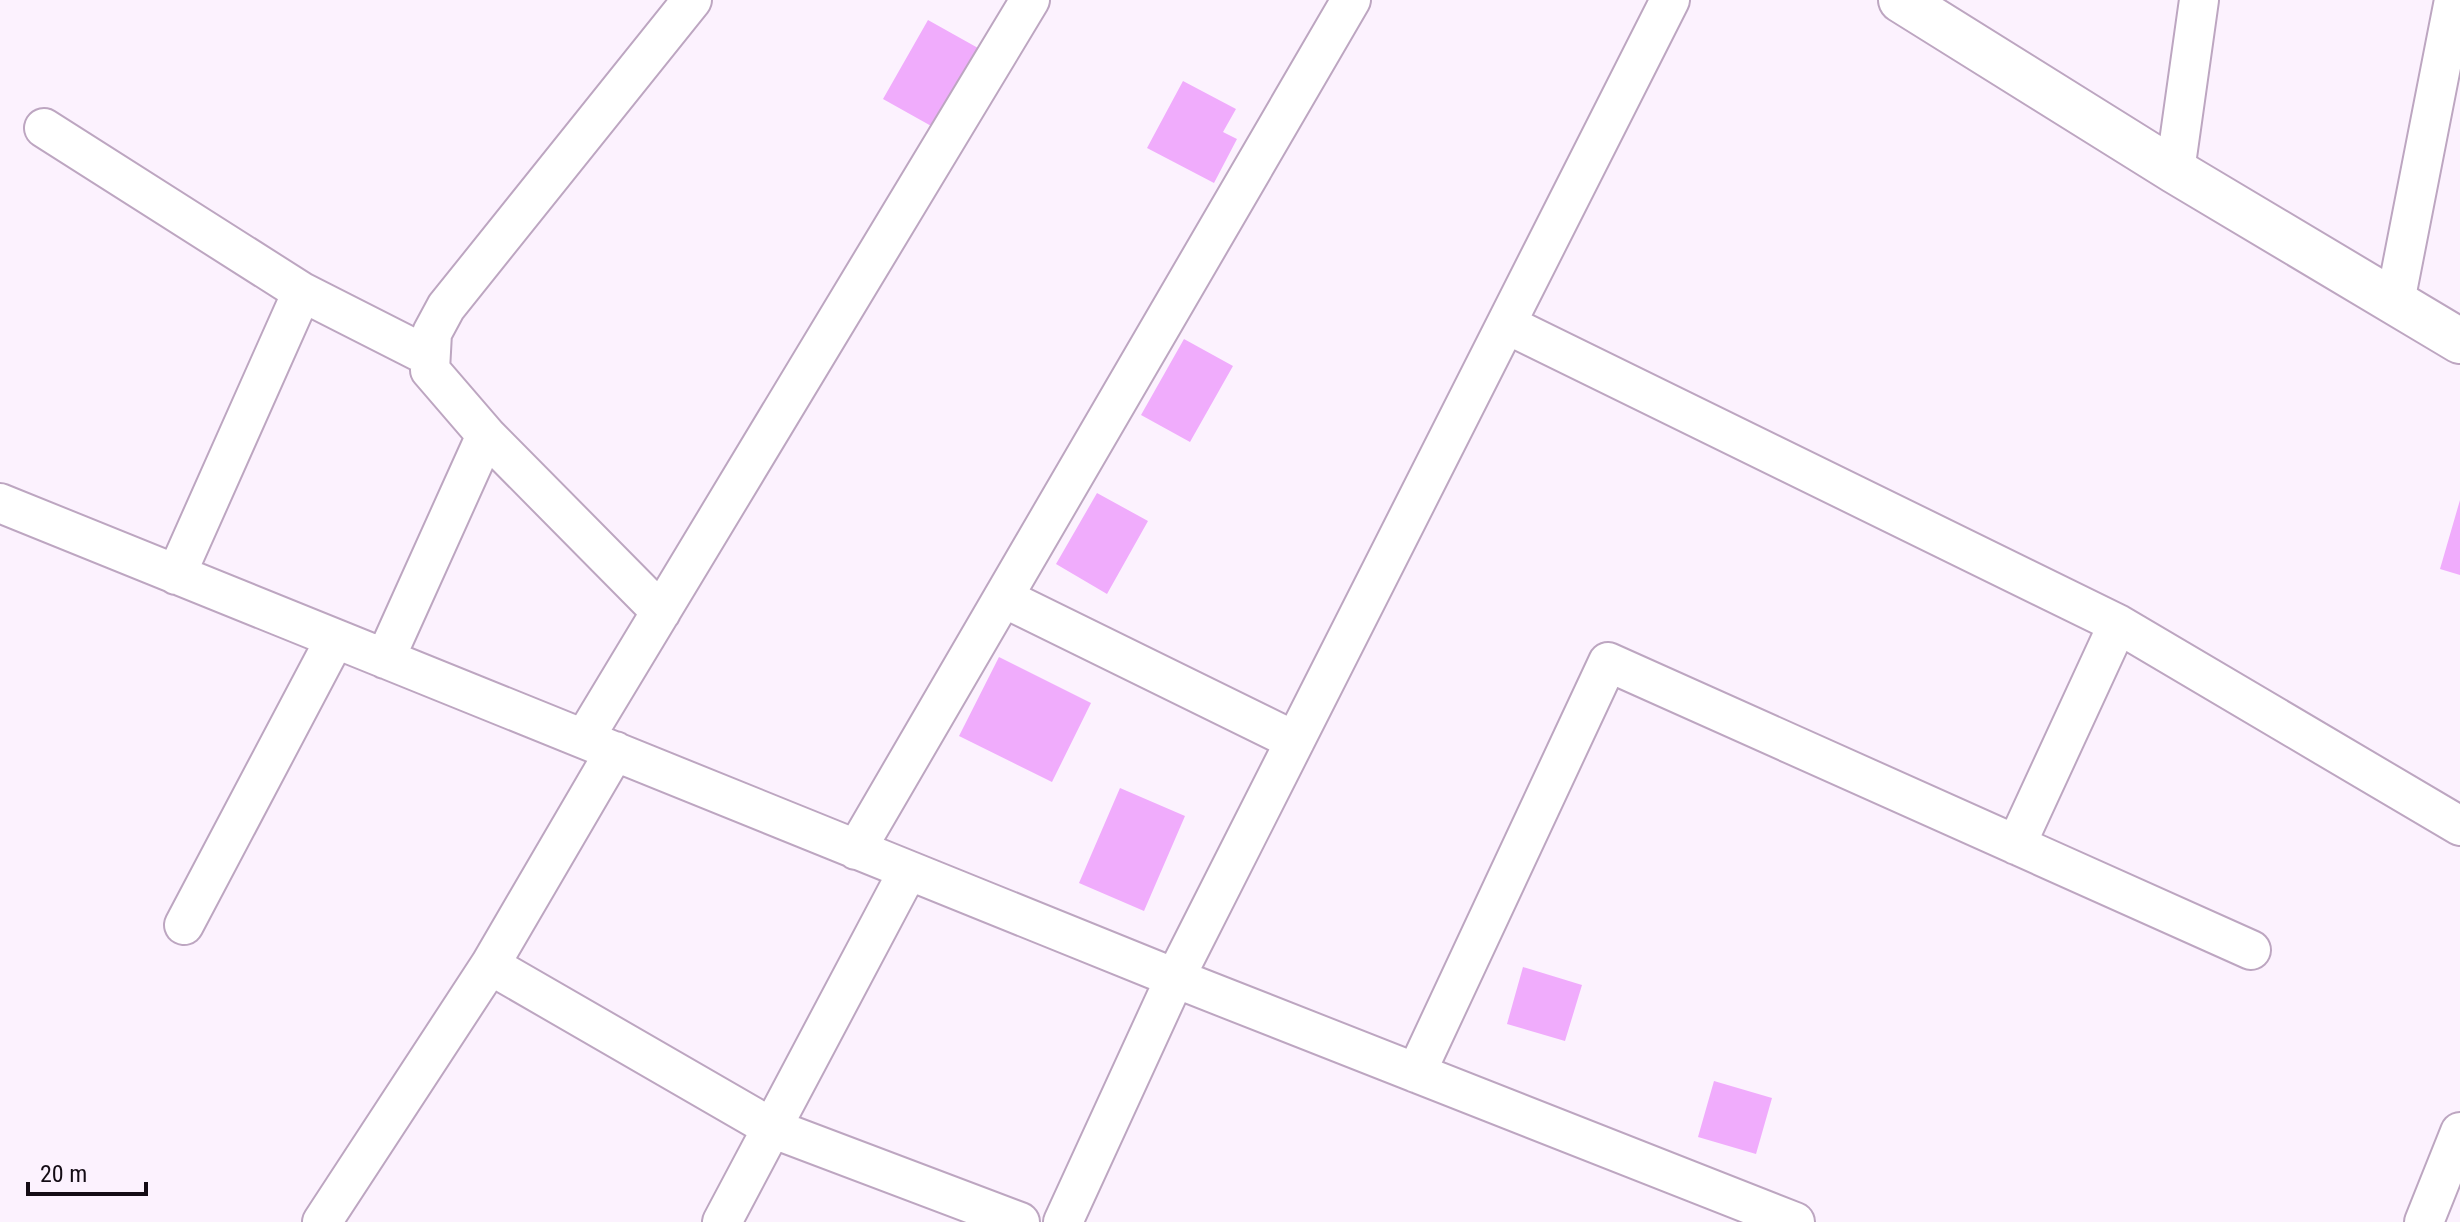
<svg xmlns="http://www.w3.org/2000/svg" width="2460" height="1222" font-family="'Roboto Condensed',sans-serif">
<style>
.building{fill:#f0acfc}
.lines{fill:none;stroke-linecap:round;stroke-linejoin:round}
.minor-casing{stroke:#bda6c1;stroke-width:42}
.tertiary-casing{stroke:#bda6c1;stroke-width:48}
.minor{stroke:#fff;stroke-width:38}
.tertiary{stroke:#fff;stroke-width:44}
</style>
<rect width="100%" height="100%" fill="#fcf2fe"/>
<!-- building -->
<path class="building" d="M 928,20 L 978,48 L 933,127 L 883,99 Z
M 1183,81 L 1236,109 L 1223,132 L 1237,139 L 1214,183 L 1147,148 Z
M 1184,339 L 1233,366 L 1190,442 L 1141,415 Z
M 1097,493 L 1148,521 L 1107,594 L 1056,564 Z
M 2460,500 L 2460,575 L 2440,569 Z
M 999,657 L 1091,703 L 1052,782 L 959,736 Z
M 1120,788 L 1185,816 L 1144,911 L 1079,883 Z
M 1523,967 L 1582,985 L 1565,1041 L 1507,1024 Z
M 1714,1081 L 1772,1098 L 1756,1154 L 1698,1137 Z"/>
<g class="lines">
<defs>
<path id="minor" d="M 44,128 L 302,292 L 428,356
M 2175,171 L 2199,0
M 2395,302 L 2454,0
M 1506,324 L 2118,624 L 2460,826
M 486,435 L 430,370 L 432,333 L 446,307 L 692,0
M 0,503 L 1175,978 L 1795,1222
M 176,575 L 302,292
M 1004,598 L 1295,741
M 385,659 L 486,435 L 661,612
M 584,739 L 1030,0
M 2016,845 L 2118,624
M 856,850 L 1351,0
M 184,925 L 335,639
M 490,965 L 774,1129 L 1020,1222
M 1416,1073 L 1608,662 L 2251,950
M 322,1222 L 490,965 L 615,751
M 722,1222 L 908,871
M 1063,1222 L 1175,978 L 1670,0
M 2424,1222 L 2460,1132"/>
<path id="tertiary" d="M 1901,0 L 2175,171 L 2460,341"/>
</defs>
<!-- minor casing -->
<use href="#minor" class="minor-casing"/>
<!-- tertiary casing -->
<use href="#tertiary" class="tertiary-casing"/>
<!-- minor -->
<use href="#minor" class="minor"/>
<!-- tertiary -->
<use href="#tertiary" class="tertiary"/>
</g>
<!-- scale -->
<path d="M28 1182v12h118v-12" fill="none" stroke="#140c15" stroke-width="4"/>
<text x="40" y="1182" font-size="24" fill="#140c15" stroke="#fcf2fe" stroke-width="6" paint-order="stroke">20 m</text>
</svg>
